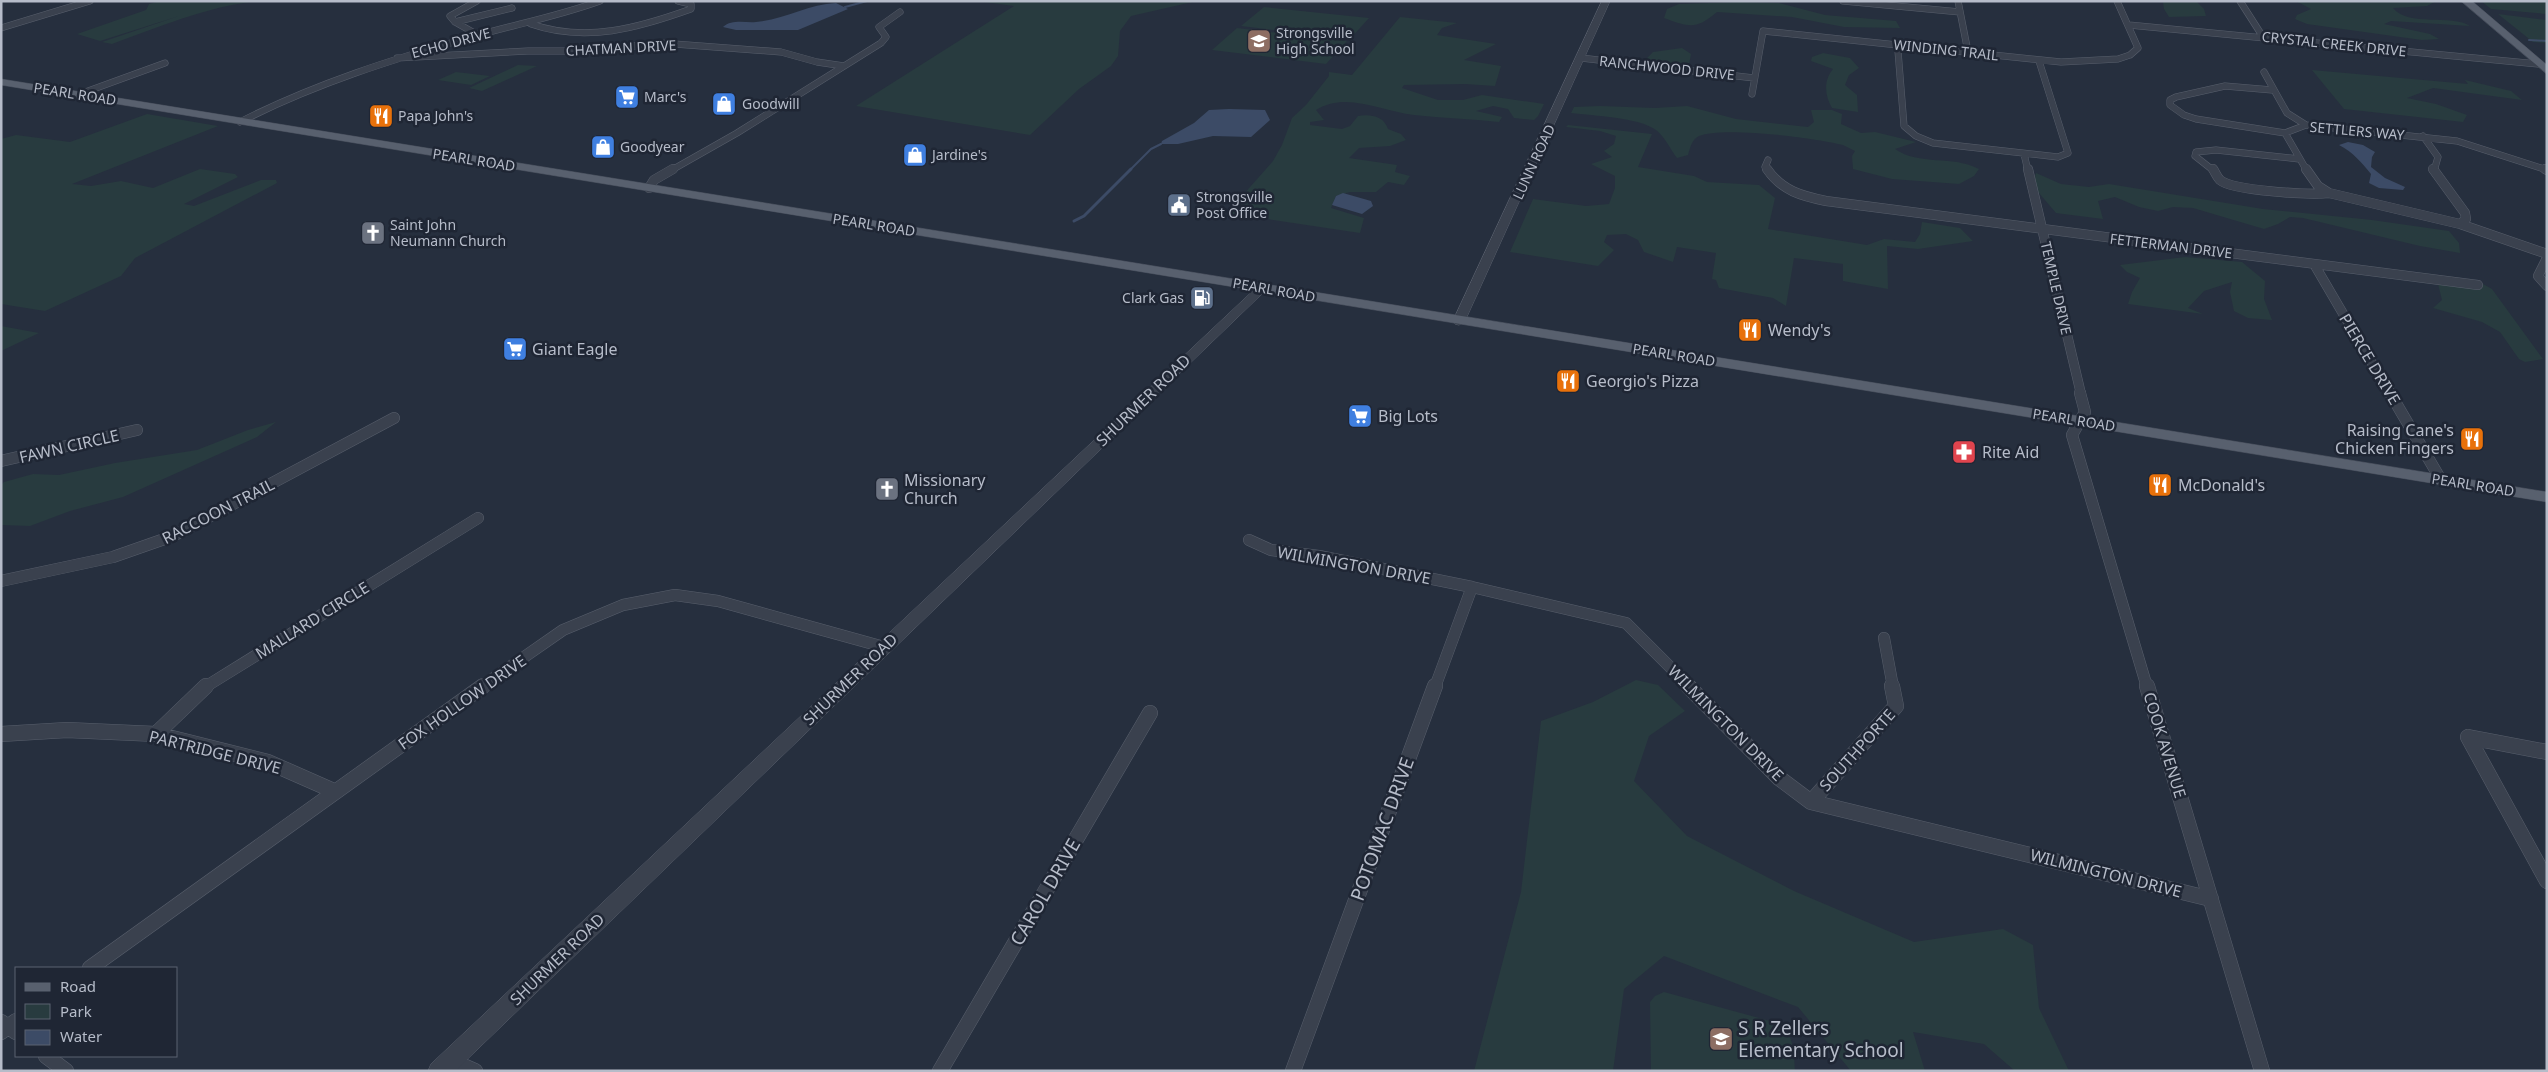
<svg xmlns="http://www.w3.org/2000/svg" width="2548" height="1072" font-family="'Noto Sans',sans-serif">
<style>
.green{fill:#283b3f}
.water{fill:#3c4b66}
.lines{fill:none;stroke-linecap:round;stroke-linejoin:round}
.stream-far1{stroke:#3c4b66;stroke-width:2}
.stream{stroke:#3c4b66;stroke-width:3}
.minor-far3-casing{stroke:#585f6c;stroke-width:7}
.minor-far2-casing{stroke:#585f6c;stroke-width:10}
.minor-far1-casing{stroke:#585f6c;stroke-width:12}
.minor-casing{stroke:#585f6c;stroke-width:16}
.tertiary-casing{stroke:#585f6c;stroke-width:1}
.primary-casing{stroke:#434a58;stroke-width:1}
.minor-far3{stroke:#3a414e;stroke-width:6}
.minor-far2{stroke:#3a414e;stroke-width:9}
.minor-far1{stroke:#3a414e;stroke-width:11}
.minor{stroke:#3a414e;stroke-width:15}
.tertiary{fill:#3a414e;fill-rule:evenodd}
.primary{fill:#58606e;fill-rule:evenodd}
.labels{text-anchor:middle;stroke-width:5;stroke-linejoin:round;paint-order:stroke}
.far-poi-label{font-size:14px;fill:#b6bcc9;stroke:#1f2634;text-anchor:start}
.far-street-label{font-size:14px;fill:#b6bcc9;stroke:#1f2634}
.poi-label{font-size:16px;fill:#b6bcc9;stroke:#1f2634;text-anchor:start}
.street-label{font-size:16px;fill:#b6bcc9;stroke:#1f2634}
.near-street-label{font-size:19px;fill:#b6bcc9;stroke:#1f2634}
.near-poi-label{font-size:19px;fill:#b6bcc9;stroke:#1f2634;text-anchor:start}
</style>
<rect width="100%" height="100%" fill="#262f3e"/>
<!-- green -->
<path class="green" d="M 160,1 L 258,1 C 208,6 159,27 112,44 L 102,42 L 179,16 L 100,41 L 77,34 L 146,10 L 149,4 Z
M 977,1 L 1197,1 L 1131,16 L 1120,31 L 1118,56 L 1111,66 L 1079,89 L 1030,135 L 856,106 L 1014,6 Z
M 2196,1 L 2204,9 L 2206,16 L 2169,17 L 2164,9 L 2163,2 Z
M 2296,1 L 2436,1 L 2427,6 L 2393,8 C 2408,27 2452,14 2470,26 L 2391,21 L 2384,24 L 2430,34 L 2439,39 L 2422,40 L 2400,37 L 2307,24 L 2295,19 L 2297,15 L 2311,9 Z
M 2481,1 L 2547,1 L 2547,14 L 2491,9 Z
M 1740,2 L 1779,3 L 1825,15 L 1896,21 L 1900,28 L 1844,27 L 1792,17 L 1717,12 C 1696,30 1689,27 1664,18 L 1667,9 L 1679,4 Z
M 1264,7 L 1369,18 L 1350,39 L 1241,26 Z
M 2498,14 L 2547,20 L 2547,43 L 2533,42 Z
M 1400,17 L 1457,23 L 1442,28 L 1437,35 L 1496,44 L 1464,60 L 1501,66 L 1495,86 L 1465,84 L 1404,85 L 1402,88 L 1438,100 L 1463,100 L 1482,95 L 1544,104 L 1538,116 L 1534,120 L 1514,118 L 1508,109 L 1493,106 L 1476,111 L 1502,117 L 1499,122 C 1471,119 1442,118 1414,115 C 1381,111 1346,91 1316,110 L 1324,120 L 1310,122 L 1310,125 L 1342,129 L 1350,126 L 1358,116 C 1370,114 1384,116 1388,129 L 1401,134 L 1406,140 L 1390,146 L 1359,148 L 1349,158 L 1397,165 L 1395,172 L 1410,176 L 1404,185 L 1388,182 L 1376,192 L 1350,192 L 1336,196 L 1331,208 L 1364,218 L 1360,233 L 1227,213 L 1273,161 L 1282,145 L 1292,118 L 1306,105 L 1329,76 L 1329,72 L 1352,75 Z
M 1237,28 L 1347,41 L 1326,64 L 1212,50 Z
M 1682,48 L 1691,54 L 1689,65 L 1644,61 L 1653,52 Z
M 1823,53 L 1850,58 L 1859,68 L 1849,75 L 1845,85 L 1857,95 L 1858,112 L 1832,108 C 1825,96 1823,81 1833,69 L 1811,61 L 1812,57 Z
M 518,65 L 537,66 L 482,91 L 469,88 Z
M 2312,70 L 2468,84 L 2465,80 L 2511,91 L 2522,100 L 2433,88 L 2407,98 L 2436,104 L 2467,115 L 2463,122 L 2344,109 Z
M 456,72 L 490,76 L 471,85 L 438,80 Z
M 1600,106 L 1655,108 L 1687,106 L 1736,119 L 1808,127 L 1814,122 L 1811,110 L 1832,110 L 1842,114 L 1841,124 L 1861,133 L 1875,132 L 1916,142 L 1895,149 C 1919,166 1953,155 1979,169 L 1974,176 L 1959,184 L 1892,179 L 1853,169 L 1852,156 L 1855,151 L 1843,145 C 1817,138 1722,126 1699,136 C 1692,139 1690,148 1688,155 L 1677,158 C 1670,149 1665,137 1656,130 C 1638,117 1594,116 1571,113 L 1574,107 Z
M 147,114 L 218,126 L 72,184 L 91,186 L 121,181 L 153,188 L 200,169 L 235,174 L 238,177 L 184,204 L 194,206 L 261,180 L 276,180 L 277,183 L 135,258 L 121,276 L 45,311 L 1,304 L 1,139 L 16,135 L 70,142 Z
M 1568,125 L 1652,134 L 1638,167 L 1694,176 L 1707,182 L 1759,185 L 1775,198 L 1768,229 L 1867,245 L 1884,239 L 1915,242 L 1920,234 L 1922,222 L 1960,228 L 1973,241 L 1918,249 L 1887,246 L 1888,289 L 1843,281 L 1843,264 L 1794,258 L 1786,306 L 1773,298 L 1719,288 L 1716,280 L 1712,279 L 1716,253 L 1677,247 L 1673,262 L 1644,252 L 1638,240 L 1626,234 L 1607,235 L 1604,242 L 1614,250 L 1598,266 L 1510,252 L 1533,199 L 1586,206 L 1609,204 L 1615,188 L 1615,176 L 1591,164 L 1612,157 L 1604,151 L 1614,144 L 1616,136 L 1600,131 L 1566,127 Z
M 2036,173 L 2061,184 L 2089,187 L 2109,184 L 2263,209 L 2372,220 L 2449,231 L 2459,243 L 2460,253 L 2420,246 L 2303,218 L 2290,217 L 2278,224 L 2264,229 L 2193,208 L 2173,207 L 2158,211 L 2139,207 L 2115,197 L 2098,201 L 2103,219 L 2056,213 L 2033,186 Z
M 2185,257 L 2242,262 L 2265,281 L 2264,299 L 2272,320 L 2248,318 L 2234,311 L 2230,292 L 2232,282 L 2204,291 L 2188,308 L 2203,314 L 2128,304 L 2132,292 L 2140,278 L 2127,272 L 2120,265 Z
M 2438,284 L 2476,289 L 2478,285 L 2483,284 L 2492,289 L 2543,359 L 2525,362 L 2519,359 L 2500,332 L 2482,322 L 2433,308 L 2442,300 Z
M 1,326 L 39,333 L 1,351 Z
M 276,422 L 257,437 L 123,497 L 70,511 L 30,526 L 1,525 L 1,485 L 4,482 L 33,474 L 59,475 L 115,463 L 197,450 L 248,430 Z
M 1636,680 L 1658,685 L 1685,711 L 1649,736 L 1634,781 L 1687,836 L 1794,891 L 1914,942 L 2003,929 L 2033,945 L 2039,1008 L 2069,1071 L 2015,1071 L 1984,1044 L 1913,1032 L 1925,1071 L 1851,1071 L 1798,1007 L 1664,956 L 1624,989 L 1613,1071 L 1474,1071 L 1521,892 L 1541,721 L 1593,702 Z
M 1664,992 L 1781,1024 C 1794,1036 1794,1054 1795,1071 L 1651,1071 L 1650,1002 L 1655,996 Z"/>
<!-- water -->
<path class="water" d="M 836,3 L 848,9 L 798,30 L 736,30 L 723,27 C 732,19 745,23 756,22 C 784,20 808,4 836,3 Z
M 1229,109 L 1265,110 L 1270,120 L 1251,137 L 1213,136 L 1178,144 L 1161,144 L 1162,141 L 1194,123 L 1209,110 Z
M 2348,142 L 2363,145 L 2375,152 L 2372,157 L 2371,167 L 2385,178 L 2405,187 L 2403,190 L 2379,188 L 2369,183 L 2371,174 C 2360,161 2354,153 2339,145 Z
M 1343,193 L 1371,201 L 1373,206 L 1362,214 L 1332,205 L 1336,196 Z"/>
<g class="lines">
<!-- stream-far1 -->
<path class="stream-far1" d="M 845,7 L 867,1
M 2529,40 L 2547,41
M 1129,171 L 1151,149 L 1161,144"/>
<!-- stream -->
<path class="stream" d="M 1074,221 L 1084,216 L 1131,169"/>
<defs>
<path id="minor-far3" d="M 477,1 L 450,16 L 455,22 L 478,35
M 1843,1 L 1960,12
M 1958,1 L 1968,52
M 2240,1 L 2263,37
M 455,22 L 512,8
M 531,24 C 586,43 638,28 691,9 L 691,4 L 678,1
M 2129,25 L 2538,64
M 1,28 L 90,1
M 1900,45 L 1898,51 L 1904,126 L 1916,136 L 1933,143 L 2058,157 L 2068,153 L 2039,61
M 397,58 L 528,51 L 590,51 L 661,43 L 781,52 L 817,62 L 844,66
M 1581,58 L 1754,78
M 2264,72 L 2287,113 L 2306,125
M 2272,90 L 2225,86 L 2176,97 L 2170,100 L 2170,105 L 2184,115 L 2196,119 L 2285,133
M 1752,94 L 1763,31 L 2061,62 L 2118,59 L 2130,55 L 2138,48 L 2117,1
M 77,95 L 165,63
M 240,122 C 314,84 396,58 475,36 C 517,24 559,16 600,1
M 2423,136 L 2438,157 L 2434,171
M 2024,154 L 2028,171
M 670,171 L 737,133 L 881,43 L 886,37 L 879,27 L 900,12
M 1768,171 L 1765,167 L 1768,160
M 2214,171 L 2195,156 L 2196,152 L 2216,150 L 2299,159
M 2307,171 L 2285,133 L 2306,125 L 2457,141 L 2547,170"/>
<path id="minor-far2" d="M 1767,169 C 1782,191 1802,196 1826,201 L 2478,285
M 2028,169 L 2081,394
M 2213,169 C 2215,172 2217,177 2220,180 C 2233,191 2310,195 2329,193
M 2306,169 L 2318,186 L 2329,193 L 2460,224 L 2547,254
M 2433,169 L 2465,213 L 2466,219 L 2460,224
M 2545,169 L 2547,170
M 649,188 L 654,180 L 673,169
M 2547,258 L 2538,276 L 2547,286
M 2314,264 L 2390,394"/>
<path id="minor-far1" d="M 2080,393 L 2085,412 L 2072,435 L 2147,687
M 2390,393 L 2441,480
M 1,461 L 137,430
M 1249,540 L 1271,550 L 1319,556 L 1472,587 L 1626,623 L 1690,687
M 1,581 L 113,557 L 173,536 L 394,418
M 1884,638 L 1893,687
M 205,687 L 478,518
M 481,687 L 563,630 L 623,605 L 675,595 L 718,601 L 884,647
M 1435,687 L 1472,587"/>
<path id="minor" d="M 1688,686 L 1779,778 L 1811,802 L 2211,899
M 2147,686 L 2262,1071
M 1,734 L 67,730 L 156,734 L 268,762 L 334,791
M 156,734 L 206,686
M 2468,737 L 2547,881
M 2468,737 L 2547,752
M 1811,802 L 1896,706 L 1892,686
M 90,968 L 483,686
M 1,1022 L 16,1032
M 1,1032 L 16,1021
M 46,1056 L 66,1071
M 450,1060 L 475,1071
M 940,1071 L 1150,713
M 1293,1071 L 1435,686"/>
<path id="tertiary" d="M 1602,1 L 1610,1 L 1465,321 L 1459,325 L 1455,324 L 1453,321 Z
M 1262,285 L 1268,288 L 1266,290 L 455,1071 L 428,1071 L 431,1064 L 1258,286 Z"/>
<path id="primary" d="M 2461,1 L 2472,1 L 2547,65 L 2547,74 Z
M 1,79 L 2547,492 L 2547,502 L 1,85 Z"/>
</defs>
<!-- minor-far3 casing -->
<use href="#minor-far3" class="minor-far3-casing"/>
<!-- minor-far2 casing -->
<use href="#minor-far2" class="minor-far2-casing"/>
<!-- minor-far1 casing -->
<use href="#minor-far1" class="minor-far1-casing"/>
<!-- minor casing -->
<use href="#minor" class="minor-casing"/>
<!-- tertiary casing -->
<use href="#tertiary" class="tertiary-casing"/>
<!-- primary casing -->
<use href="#primary" class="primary-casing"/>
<!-- minor-far3 -->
<use href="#minor-far3" class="minor-far3"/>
<!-- minor-far2 -->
<use href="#minor-far2" class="minor-far2"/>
<!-- minor-far1 -->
<use href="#minor-far1" class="minor-far1"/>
<!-- minor -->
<use href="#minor" class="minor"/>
<!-- tertiary -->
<use href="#tertiary" class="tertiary"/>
<!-- primary -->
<use href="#primary" class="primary"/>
</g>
<!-- icons -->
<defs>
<symbol id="school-square" viewBox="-11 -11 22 22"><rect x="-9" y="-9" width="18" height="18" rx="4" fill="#8d6e63" stroke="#1f2634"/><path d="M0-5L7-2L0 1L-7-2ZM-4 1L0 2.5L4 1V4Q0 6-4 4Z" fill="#fff"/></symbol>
<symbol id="supermarket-square" viewBox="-11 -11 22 22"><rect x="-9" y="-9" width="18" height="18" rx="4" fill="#3f7fe0" stroke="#1f2634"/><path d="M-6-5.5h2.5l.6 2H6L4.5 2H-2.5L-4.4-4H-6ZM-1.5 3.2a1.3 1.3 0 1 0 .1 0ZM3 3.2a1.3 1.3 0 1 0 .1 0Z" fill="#fff"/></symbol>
<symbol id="shop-square" viewBox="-11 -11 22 22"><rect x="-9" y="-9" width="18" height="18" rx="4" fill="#3f7fe0" stroke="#1f2634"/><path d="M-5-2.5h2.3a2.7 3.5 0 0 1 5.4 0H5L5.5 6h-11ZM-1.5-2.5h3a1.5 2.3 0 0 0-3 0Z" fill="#fff"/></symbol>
<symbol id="restaurant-square" viewBox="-11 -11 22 22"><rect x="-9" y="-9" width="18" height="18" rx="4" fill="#e8710a" stroke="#1f2634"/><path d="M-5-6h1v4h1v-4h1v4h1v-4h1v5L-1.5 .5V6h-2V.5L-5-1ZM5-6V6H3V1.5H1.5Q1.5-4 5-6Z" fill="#fff"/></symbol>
<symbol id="civic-square" viewBox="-11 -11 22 22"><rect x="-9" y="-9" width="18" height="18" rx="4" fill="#5c6f8a" stroke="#1f2634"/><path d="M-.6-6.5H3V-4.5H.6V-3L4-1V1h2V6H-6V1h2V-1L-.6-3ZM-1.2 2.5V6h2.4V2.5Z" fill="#fff"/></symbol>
<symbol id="church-square" viewBox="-11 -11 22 22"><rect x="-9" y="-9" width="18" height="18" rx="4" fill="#6b7280" stroke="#1f2634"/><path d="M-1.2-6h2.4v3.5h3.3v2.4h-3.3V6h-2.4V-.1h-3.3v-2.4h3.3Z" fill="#fff"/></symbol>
<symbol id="fuel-square" viewBox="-11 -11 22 22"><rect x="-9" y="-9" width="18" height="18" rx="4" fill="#5c6f8a" stroke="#1f2634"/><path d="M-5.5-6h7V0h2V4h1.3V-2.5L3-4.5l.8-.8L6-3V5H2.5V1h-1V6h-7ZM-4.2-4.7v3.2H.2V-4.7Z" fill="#fff"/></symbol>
<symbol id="pharmacy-square" viewBox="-11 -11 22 22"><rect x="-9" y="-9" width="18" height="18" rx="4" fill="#e0444e" stroke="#1f2634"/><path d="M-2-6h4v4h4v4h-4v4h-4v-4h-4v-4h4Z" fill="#fff"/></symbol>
</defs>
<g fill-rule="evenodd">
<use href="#school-square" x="1245" y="27" width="28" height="28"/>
<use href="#supermarket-square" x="613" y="83" width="28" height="28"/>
<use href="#shop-square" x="710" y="90" width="28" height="28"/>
<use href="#restaurant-square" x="367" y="102" width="28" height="28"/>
<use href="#shop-square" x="589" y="133" width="28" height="28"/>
<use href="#shop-square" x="901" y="141" width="28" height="28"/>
<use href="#civic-square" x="1165" y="191" width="28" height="28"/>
<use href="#church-square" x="359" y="219" width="28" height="28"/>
<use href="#fuel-square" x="1188" y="284" width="28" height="28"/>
<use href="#restaurant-square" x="1736" y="316" width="28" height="28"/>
<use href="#supermarket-square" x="501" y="335" width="28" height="28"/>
<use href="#restaurant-square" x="1554" y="367" width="28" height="28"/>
<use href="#supermarket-square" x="1346" y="402" width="28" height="28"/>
<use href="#restaurant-square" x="2458" y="425" width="28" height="28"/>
<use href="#pharmacy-square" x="1950" y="438" width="28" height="28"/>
<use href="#restaurant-square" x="2146" y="471" width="28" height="28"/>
<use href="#church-square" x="873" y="475" width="28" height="28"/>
<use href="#school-square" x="1707" y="1025" width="28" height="28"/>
</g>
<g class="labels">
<!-- far-poi labels -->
<g class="far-poi-label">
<text x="1276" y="38">Strongsville<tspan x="1276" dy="16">High School</tspan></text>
<text x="644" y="102">Marc's</text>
<text x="742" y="109">Goodwill</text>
<text x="398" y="121">Papa John's</text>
<text x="620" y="152">Goodyear</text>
<text x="932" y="160">Jardine's</text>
<text x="1196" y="202">Strongsville<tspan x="1196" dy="16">Post Office</tspan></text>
<text x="390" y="230">Saint John<tspan x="390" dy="16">Neumann Church</tspan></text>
<text x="1184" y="303" text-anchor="end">Clark Gas</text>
</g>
<!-- far-street labels -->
<g class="far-street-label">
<text transform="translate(451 43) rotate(-15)" y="5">ECHO DRIVE</text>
<text transform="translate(2334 44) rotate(6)" y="5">CRYSTAL CREEK DRIVE</text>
<text transform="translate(621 48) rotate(-3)" y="5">CHATMAN DRIVE</text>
<text transform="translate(1946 50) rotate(6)" y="5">WINDING TRAIL</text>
<text transform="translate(1667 68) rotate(6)" y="5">RANCHWOOD DRIVE</text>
<text transform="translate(75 94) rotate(9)" y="5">PEARL ROAD</text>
<text transform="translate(2357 131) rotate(5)" y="5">SETTLERS WAY</text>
<text transform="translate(474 160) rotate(9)" y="5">PEARL ROAD</text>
<text transform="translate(1534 162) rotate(-65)" y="5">LUNN ROAD</text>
<text transform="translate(874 225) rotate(9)" y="5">PEARL ROAD</text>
<text transform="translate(2171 246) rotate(7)" y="5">FETTERMAN DRIVE</text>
<text transform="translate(2056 288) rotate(77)" y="5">TEMPLE DRIVE</text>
<text transform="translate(1274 290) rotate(10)" y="5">PEARL ROAD</text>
<text transform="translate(1674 355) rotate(9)" y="5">PEARL ROAD</text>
<text transform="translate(2074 420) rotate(9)" y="5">PEARL ROAD</text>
<text transform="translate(2473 485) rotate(9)" y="5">PEARL ROAD</text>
</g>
<!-- poi labels -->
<g class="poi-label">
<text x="1768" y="336">Wendy's</text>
<text x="532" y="355">Giant Eagle</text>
<text x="1586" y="387">Georgio's Pizza</text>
<text x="1378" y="422">Big Lots</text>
<text x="2454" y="436" text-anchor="end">Raising Cane's<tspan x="2454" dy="18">Chicken Fingers</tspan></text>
<text x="1982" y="458">Rite Aid</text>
<text x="904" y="486">Missionary<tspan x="904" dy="18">Church</tspan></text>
<text x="2178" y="491">McDonald's</text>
</g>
<!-- street labels -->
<g class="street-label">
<text transform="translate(2370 359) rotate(59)" y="6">PIERCE DRIVE</text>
<text transform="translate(1143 400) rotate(-44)" y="6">SHURMER ROAD</text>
<text transform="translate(69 446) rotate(-13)" y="6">FAWN CIRCLE</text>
<text transform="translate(218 511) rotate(-27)" y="6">RACCOON TRAIL</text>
<text transform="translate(1354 565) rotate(10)" y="6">WILMINGTON DRIVE</text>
<text transform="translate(312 620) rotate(-32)" y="6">MALLARD CIRCLE</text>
<text transform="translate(850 679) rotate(-44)" y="6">SHURMER ROAD</text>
<text transform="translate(462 702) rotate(-35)" y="6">FOX HOLLOW DRIVE</text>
<text transform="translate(1726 723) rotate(45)" y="6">WILMINGTON DRIVE</text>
<text transform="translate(2165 745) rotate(73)" y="6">COOK AVENUE</text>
<text transform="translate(1857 750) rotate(-48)" y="6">SOUTHPORTE</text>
<text transform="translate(215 752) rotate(14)" y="6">PARTRIDGE DRIVE</text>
<text transform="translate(2106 873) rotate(14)" y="6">WILMINGTON DRIVE</text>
<text transform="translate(557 959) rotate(-44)" y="6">SHURMER ROAD</text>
</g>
<!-- near-street labels -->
<g class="near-street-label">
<text transform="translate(1382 829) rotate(-70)" y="7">POTOMAC DRIVE</text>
<text transform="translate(1045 892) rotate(-60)" y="7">CAROL DRIVE</text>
</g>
<!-- near-poi labels -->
<g class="near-poi-label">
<text x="1738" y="1035">S R Zellers<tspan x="1738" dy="22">Elementary School</tspan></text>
</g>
</g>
<!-- border -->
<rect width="2548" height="1072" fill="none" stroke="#b6bcc9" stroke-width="5"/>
<!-- legend -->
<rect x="15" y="967" width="162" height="90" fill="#1f2634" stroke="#5b6270"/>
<rect x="25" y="983" width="25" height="8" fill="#58606e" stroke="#5b6270"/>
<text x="60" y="992" font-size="15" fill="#b6bcc9">Road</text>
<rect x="25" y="1004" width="25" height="15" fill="#283b3f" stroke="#5b6270"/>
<text x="60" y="1017" font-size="15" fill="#b6bcc9">Park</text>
<rect x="25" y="1030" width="25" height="15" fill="#3c4b66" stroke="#5b6270"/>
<text x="60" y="1042" font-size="15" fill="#b6bcc9">Water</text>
</svg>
